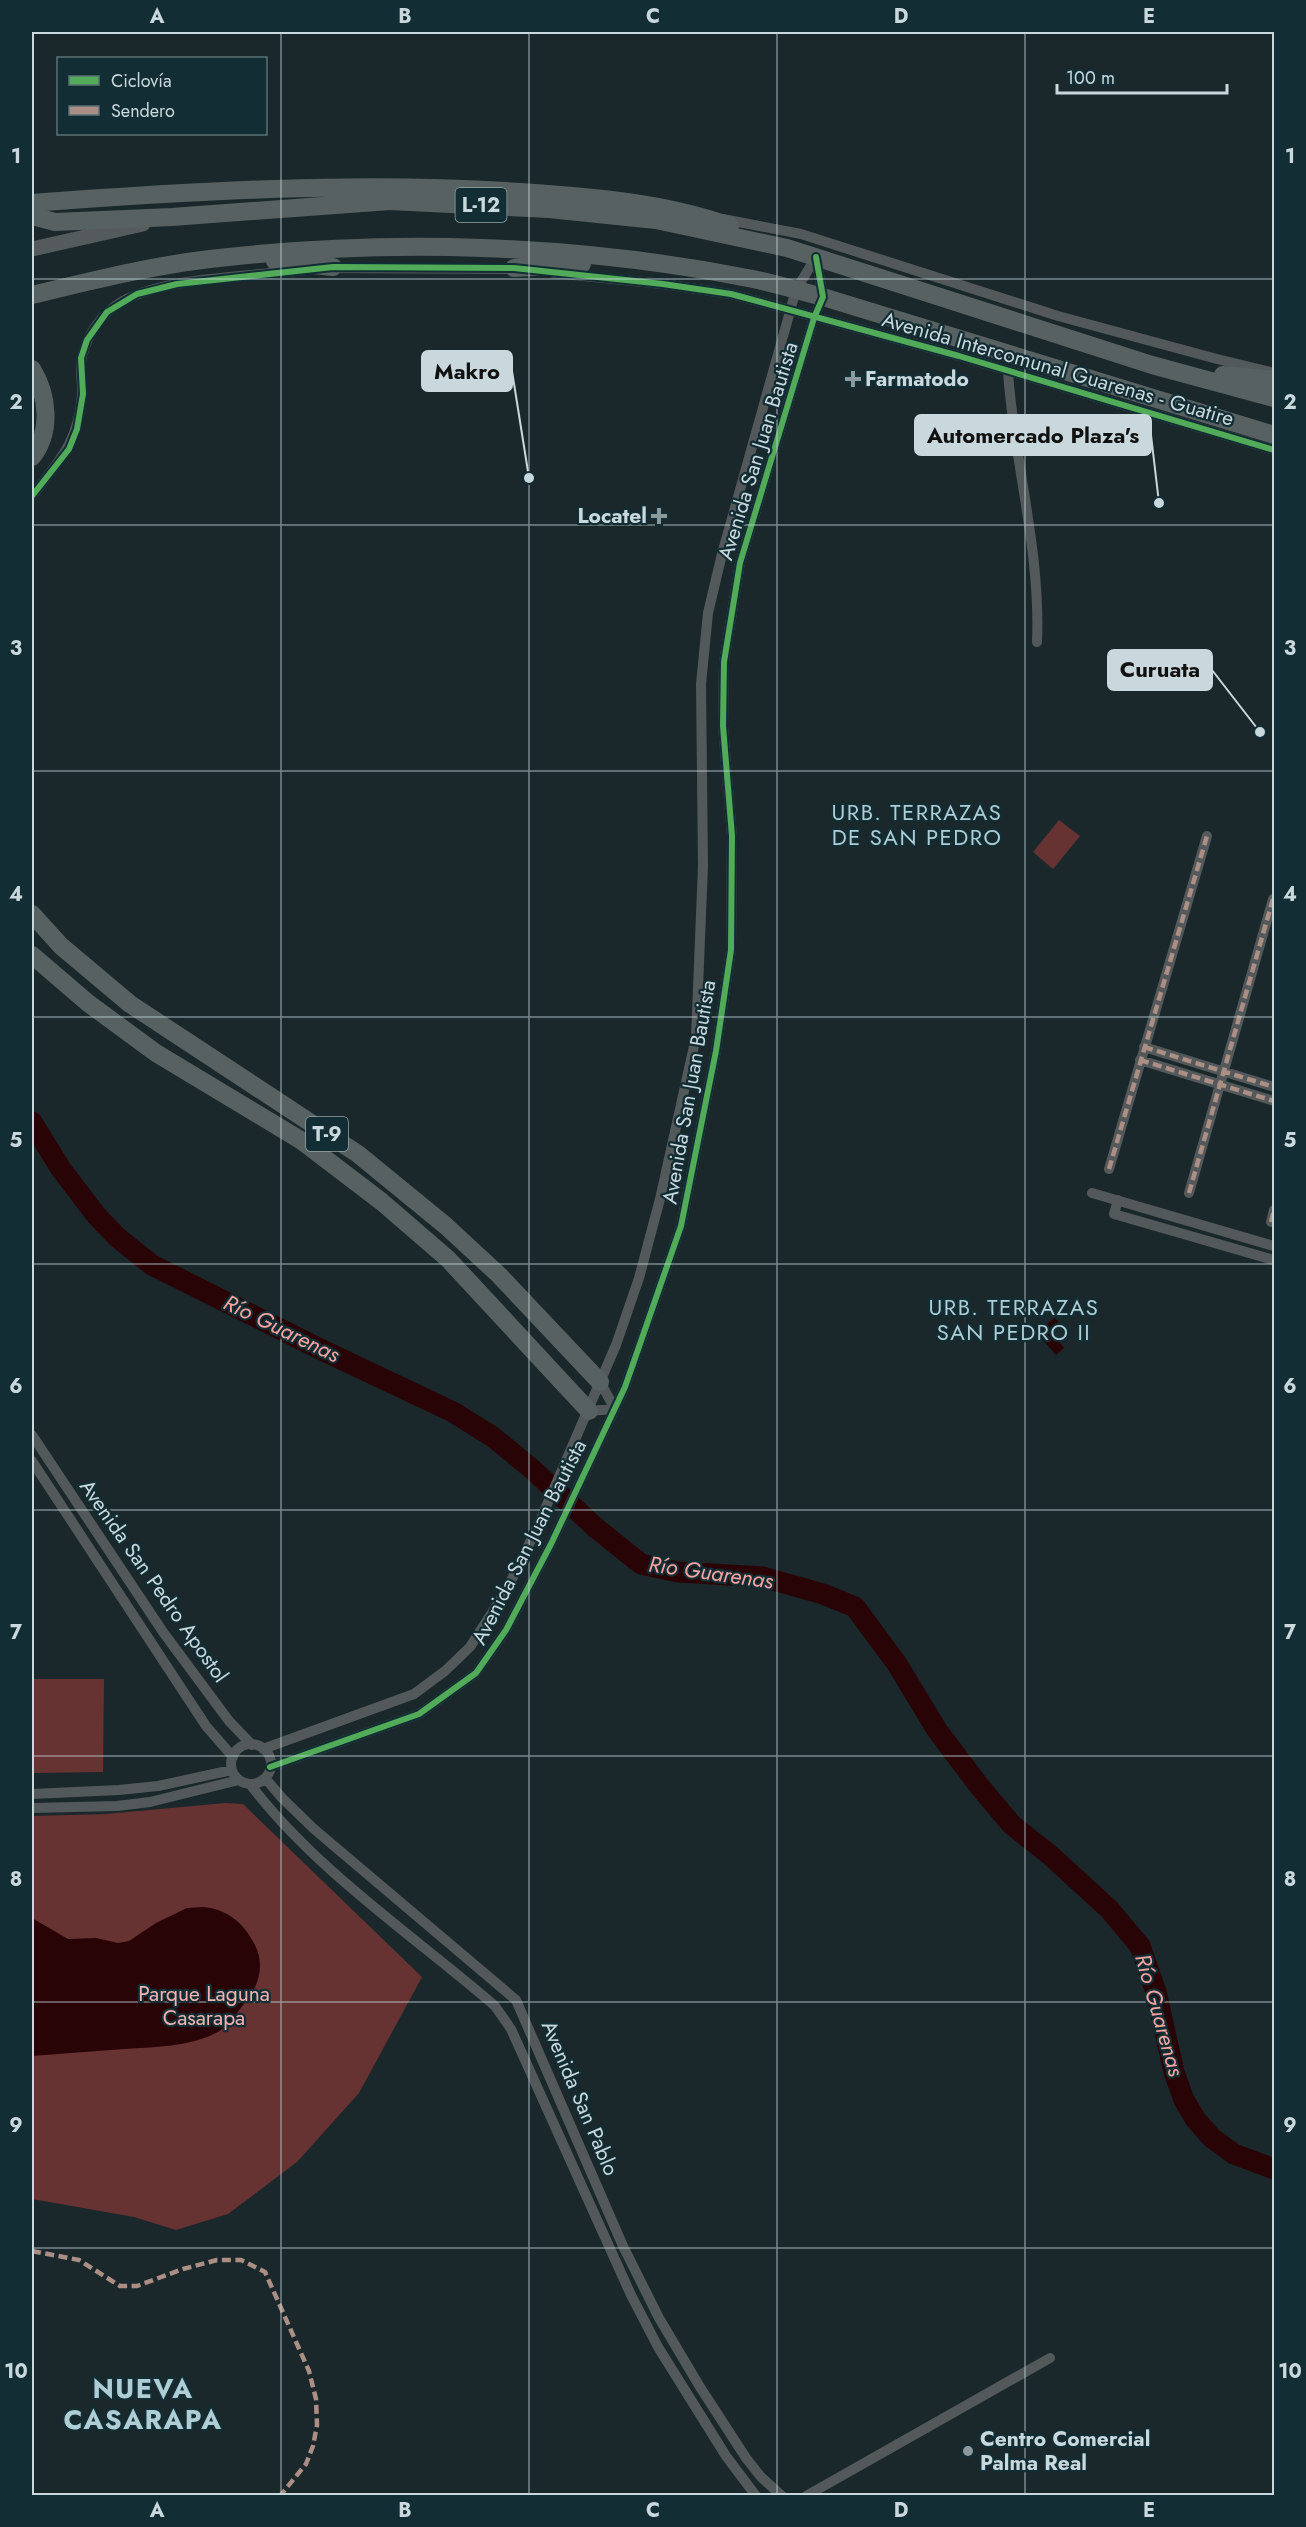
<svg xmlns="http://www.w3.org/2000/svg" width="1306" height="2527" font-family="Jost,sans-serif">
<style>
.green{fill:#673232}
.water{fill:#290406}
.lines{fill:none;stroke-linecap:round;stroke-linejoin:round}
.river{stroke:#290406;stroke-width:21}
.minor{stroke:#53595a;stroke-width:10}
.secondary{stroke:#555b5c;stroke-width:15}
.trunk{stroke:#586162;stroke-width:18}
.quiet{stroke:#ac8f84;stroke-width:4.5;stroke-dasharray:9 4.5;stroke-linecap:butt}
.cycleway-casing{stroke:#122d33;stroke-width:10}
.cycleway{stroke:#51ab58;stroke-width:6}
.grid{fill:none;stroke:#c9d8dc;stroke-width:1.5;stroke-opacity:0.55}
.poi-dot{fill:#8c9a9e;stroke:#122d33;stroke-width:2}
.labels{text-anchor:middle;stroke-width:4.5;stroke-linejoin:round;paint-order:stroke}
.shield{fill:#122d33;stroke:#92a5a9;stroke-width:1.5}
.shield-label{font-size:20px;font-weight:bold;fill:#c9d8dc}
.street-label{font-size:21px;fill:#c9d8dc;stroke:#122d33}
.poi-label{font-size:21px;font-weight:bold;fill:#c9d8dc;stroke:#122d33;text-anchor:start}
.park-label{font-size:21px;fill:#f4b3b0;stroke:#122d33}
.neighbourhood-label{font-size:22px;letter-spacing:1.5px;fill:#aecdd5;stroke:#122d33}
.water-label{font-size:22px;font-style:italic;fill:#f9a4a0;stroke:#122d33}
.district-label{font-size:27px;font-weight:bold;letter-spacing:1.5px;fill:#aecdd5;stroke:#122d33}
.leader{fill:none;stroke:#c9d8dc;stroke-width:2}
.callout-dot{fill:#c9d8dc;stroke:#122d33;stroke-width:2}
.callout{fill:#c9d8dc;stroke:#c9d8dc;stroke-width:2}
.callout-label{font-size:22px;text-anchor:middle;font-weight:bold;fill:#111}
.neatline{fill:none;stroke:#c9d8dc;stroke-width:2}
.grid-label{font-size:20px;text-anchor:middle;font-weight:bold;fill:#c9d8dc}
</style>
<rect width="100%" height="100%" fill="#1a282b"/>
<!-- green -->
<path class="green" d="M 1059,820 L 1080,836 L 1053,869 L 1033,852 Z
M 32,1679 L 104,1679 L 103,1772 L 32,1773 Z
M 225,1803 L 243,1804 L 422,1977 L 359,2093 L 297,2162 L 228,2214 L 176,2230 L 134,2217 L 32,2199 L 32,1816 L 106,1814 Z"/>
<!-- water -->
<path class="water" d="M 1055,1318 L 1061,1325 L 1053,1331 L 1053,1334 L 1064,1348 L 1056,1355 L 1034,1330 L 1036,1326 L 1041,1328 Z
M 203,1907 C 227,1909 244,1923 255,1945 C 264,1963 260,1982 249,1997 C 239,2010 229,2027 214,2034 C 187,2047 153,2047 124,2049 C 93,2051 62,2054 32,2056 L 32,1918 L 68,1939 L 96,1938 L 118,1943 L 129,1941 L 156,1923 L 187,1908 Z"/>
<g class="lines">
<!-- river -->
<path class="river" d="M 32,1122 L 61,1169 L 96,1215 L 117,1237 L 152,1265 L 322,1350 L 453,1412 L 493,1437 L 532,1469 L 596,1528 L 641,1564 L 678,1572 L 763,1577 L 823,1594 L 855,1607 L 897,1664 L 937,1730 L 980,1787 L 1012,1825 L 1050,1855 L 1109,1909 L 1140,1946 L 1156,1992 L 1174,2072 L 1184,2100 L 1196,2120 L 1212,2138 L 1234,2154 L 1274,2169"/>
<!-- minor -->
<path class="minor" d="M 723,219 L 801,234 L 1058,316 L 1217,359 L 1274,373
M 329,268 L 518,269
M 554,273 L 663,284 L 731,294 L 959,356 L 1274,450
M 1008,372 C 1014,462 1041,551 1037,642
M 32,496 C 59,461 78,443 82,396 C 83,383 79,369 82,356 C 88,334 102,313 121,302 C 165,277 253,276 305,270
M 1144,1047 L 1274,1087
M 1140,1060 L 1274,1101
M 1109,1169 L 1207,836
M 1092,1193 L 1274,1246
M 1189,1193 L 1273,899
M 1118,1200 L 1114,1214 L 1274,1260
M 1271,1222 L 1274,1210
M 600,1382 L 615,1409
M 589,1411 L 615,1409
M 32,1435 L 163,1632 L 229,1721 L 252,1745
M 32,1461 L 206,1726 L 233,1757
M231 1764a20 20 0 1 1 40 0a20 20 0 1 1-40 0Z
M 263,1749 L 414,1694 L 445,1671 L 470,1647 L 506,1591 L 536,1530 L 616,1345 L 639,1278 L 660,1199 L 696,1037 L 703,866 L 701,684 L 708,613 L 722,554 L 796,290 L 816,257
M 270,1767 L 419,1714 L 476,1673 L 506,1630 L 551,1544 L 625,1387 L 681,1226 L 716,1051 L 731,950 L 732,836 L 723,726 L 724,662 L 740,563 L 814,318 L 823,297 L 816,257
M 265,1778 L 282,1798 L 314,1829 L 516,2000 L 623,2246 L 659,2318 L 700,2387 L 746,2458 L 761,2477 L 782,2496
M 250,1784 C 314,1869 414,1936 495,2006 L 511,2029 L 631,2295 L 658,2347 L 726,2456 L 756,2496
M 32,1794 L 119,1790 L 158,1786 L 232,1770
M 32,1808 L 117,1806 L 150,1802 L 239,1780
M 806,2496 L 1050,2358"/>
<!-- secondary -->
<path class="secondary" d="M 32,249 L 143,224"/>
<!-- trunk -->
<path class="trunk" d="M 32,203 C 194,191 358,181 521,192 C 592,197 663,202 730,226
M 32,216 L 55,222 L 172,217 L 390,201 L 549,209 L 656,220 L 787,248 L 1152,365 L 1274,398
M 275,261 L 333,267
M 514,268 L 582,264
M 32,295 C 90,281 150,266 210,259 C 389,238 576,244 753,279 C 776,284 800,291 823,297 L 1274,435
M 32,369 C 48,395 52,432 32,457
M 1223,375 L 1274,380
M 32,914 L 61,946 L 130,1004 L 358,1154 L 446,1226 L 499,1275 L 600,1382
M 32,955 L 88,1003 L 156,1053 L 302,1141 L 382,1202 L 448,1259 L 589,1411"/>
<!-- quiet -->
<path class="quiet" d="M 1144,1047 L 1274,1087
M 1140,1060 L 1274,1101
M 1109,1169 L 1207,836
M 1189,1193 L 1273,899
M 1271,1222 L 1274,1210
M 32,2251 L 79,2260 L 120,2286 L 137,2286 L 183,2269 L 217,2260 L 241,2260 L 265,2272 L 309,2371 L 316,2399 L 317,2425 L 313,2446 L 306,2464 L 280,2496"/>
<defs>
<path id="cycleway" d="M 32,496 L 69,449 L 77,429 L 83,394 L 81,358 L 87,340 L 107,312 L 137,294 L 177,284 L 333,267 L 514,268 L 663,284 L 731,294 L 959,356 L 1274,450
M 270,1767 L 419,1714 L 476,1673 L 506,1630 L 551,1544 L 625,1387 L 681,1226 L 716,1051 L 731,950 L 732,836 L 723,726 L 724,662 L 740,563 L 814,318 L 823,297 L 816,257"/>
</defs>
<!-- cycleway casing -->
<use href="#cycleway" class="cycleway-casing"/>
<!-- cycleway -->
<use href="#cycleway" class="cycleway"/>
</g>
<!-- grid -->
<path class="grid" d="M 281,32 L 281,2496M 529,32 L 529,2496M 777,32 L 777,2496M 1025,32 L 1025,2496M 32,279 L 1274,279M 32,525 L 1274,525M 32,771 L 1274,771M 32,1017 L 1274,1017M 32,1264 L 1274,1264M 32,1510 L 1274,1510M 32,1756 L 1274,1756M 32,2002 L 1274,2002M 32,2248 L 1274,2248"/>
<!-- markers -->
<g class="poi-dot">
<path d="M850 370h6v6h6v6h-6v6h-6v-6h-6v-6h6z"/>
<path d="M656 507h6v6h6v6h-6v6h-6v-6h-6v-6h6z"/>
<circle cx="968" cy="2451" r="6"/>
</g>
<g class="labels">
<!-- shield labels -->
<g class="shield">
<rect x="455.5" y="188" width="51" height="34" rx="4.5"/>
<rect x="306" y="1117" width="42" height="34" rx="4.5"/>
</g>
<g class="shield-label">
<text x="481" y="212">L-12</text>
<text x="327" y="1141">T-9</text>
</g>
<!-- street labels -->
<g class="street-label">
<text transform="translate(1058 369) rotate(16)" y="7">Avenida Intercomunal Guarenas - Guatire</text>
<text transform="translate(758 451) rotate(-73)" y="7">Avenida San Juan Bautista</text>
<text transform="translate(689 1092) rotate(-80)" y="7">Avenida San Juan Bautista</text>
<text transform="translate(529 1542) rotate(-63)" y="7">Avenida San Juan Bautista</text>
<text transform="translate(154 1581) rotate(55)" y="7">Avenida San Pedro Apostol</text>
<text transform="translate(580 2098) rotate(67)" y="7">Avenida San Pablo</text>
</g>
<!-- poi labels -->
<g class="poi-label">
<text x="865" y="386">Farmatodo</text>
<text x="647" y="523" text-anchor="end">Locatel</text>
<text x="980" y="2446">Centro Comercial<tspan x="980" dy="24">Palma Real</tspan></text>
</g>
<!-- park labels -->
<g class="park-label">
<text x="204" y="2001">Parque Laguna<tspan x="204" dy="24">Casarapa</tspan></text>
</g>
<!-- neighbourhood labels -->
<g class="neighbourhood-label">
<text x="917" y="820">URB. TERRAZAS<tspan x="917" dy="25">DE SAN PEDRO</tspan></text>
<text x="1014" y="1315">URB. TERRAZAS<tspan x="1014" dy="25">SAN PEDRO II</tspan></text>
</g>
<!-- water labels -->
<g class="water-label">
<text transform="translate(282 1328) rotate(26)" y="8">Río Guarenas</text>
<text transform="translate(711 1572) rotate(8)" y="8">Río Guarenas</text>
<text transform="translate(1160 2015) rotate(74)" y="8">Río Guarenas</text>
</g>
<!-- district labels -->
<g class="district-label">
<text x="143" y="2398">NUEVA<tspan x="143" dy="31">CASARAPA</tspan></text>
</g>
</g>
<!-- callouts -->
<path class="leader" d="M529 478L512 371M1159 503L1151 435M1260 732L1212 670"/>
<g class="callout-dot">
<circle cx="529" cy="478" r="6"/>
<circle cx="1159" cy="503" r="6"/>
<circle cx="1260" cy="732" r="6"/>
</g>
<g class="callout">
<rect x="422" y="351" width="90" height="40" rx="6"/>
<rect x="915" y="415" width="236" height="40" rx="6"/>
<rect x="1108" y="650" width="104" height="40" rx="6"/>
</g>
<g class="callout-label">
<text x="467" y="379">Makro</text>
<text x="1033" y="443">Automercado Plaza's</text>
<text x="1160" y="677">Curuata</text>
</g>
<!-- border -->
<rect width="1306" height="2527" fill="none" stroke="#122d33" stroke-width="66"/>
<!-- legend -->
<rect x="57" y="57" width="210" height="78" fill="#122d33" stroke="#5b7177" stroke-width="1.5"/>
<rect x="69" y="76" width="30" height="9" fill="#51ab58" stroke="#5b7177" stroke-width="1.5"/>
<text x="111" y="87" font-size="18" fill="#c9d8dc">Ciclovía</text>
<rect x="69" y="106" width="30" height="9" fill="#ac8f84" stroke="#5b7177" stroke-width="1.5"/>
<text x="111" y="117" font-size="18" fill="#c9d8dc">Sendero</text>
<!-- scale -->
<path d="M1057 84v9h170v-9" fill="none" stroke="#c9d8dc" stroke-width="3"/>
<text x="1066" y="84" font-size="18" fill="#c9d8dc" stroke="#122d33" stroke-width="4.5" paint-order="stroke">100 m</text>
<rect x="33" y="33" width="1240" height="2461" class="neatline"/>
<g class="grid-label">
<text x="157" y="23">A</text>
<text x="405" y="23">B</text>
<text x="653" y="23">C</text>
<text x="901" y="23">D</text>
<text x="1149" y="23">E</text>
<text x="16" y="163">1</text>
<text x="1290" y="163">1</text>
<text x="16" y="409">2</text>
<text x="1290" y="409">2</text>
<text x="16" y="655">3</text>
<text x="1290" y="655">3</text>
<text x="16" y="901">4</text>
<text x="1290" y="901">4</text>
<text x="16" y="1147">5</text>
<text x="1290" y="1147">5</text>
<text x="16" y="1393">6</text>
<text x="1290" y="1393">6</text>
<text x="16" y="1639">7</text>
<text x="1290" y="1639">7</text>
<text x="16" y="1886">8</text>
<text x="1290" y="1886">8</text>
<text x="16" y="2132">9</text>
<text x="1290" y="2132">9</text>
<text x="16" y="2378">10</text>
<text x="1290" y="2378">10</text>
<text x="157" y="2517">A</text>
<text x="405" y="2517">B</text>
<text x="653" y="2517">C</text>
<text x="901" y="2517">D</text>
<text x="1149" y="2517">E</text>
</g>
</svg>
